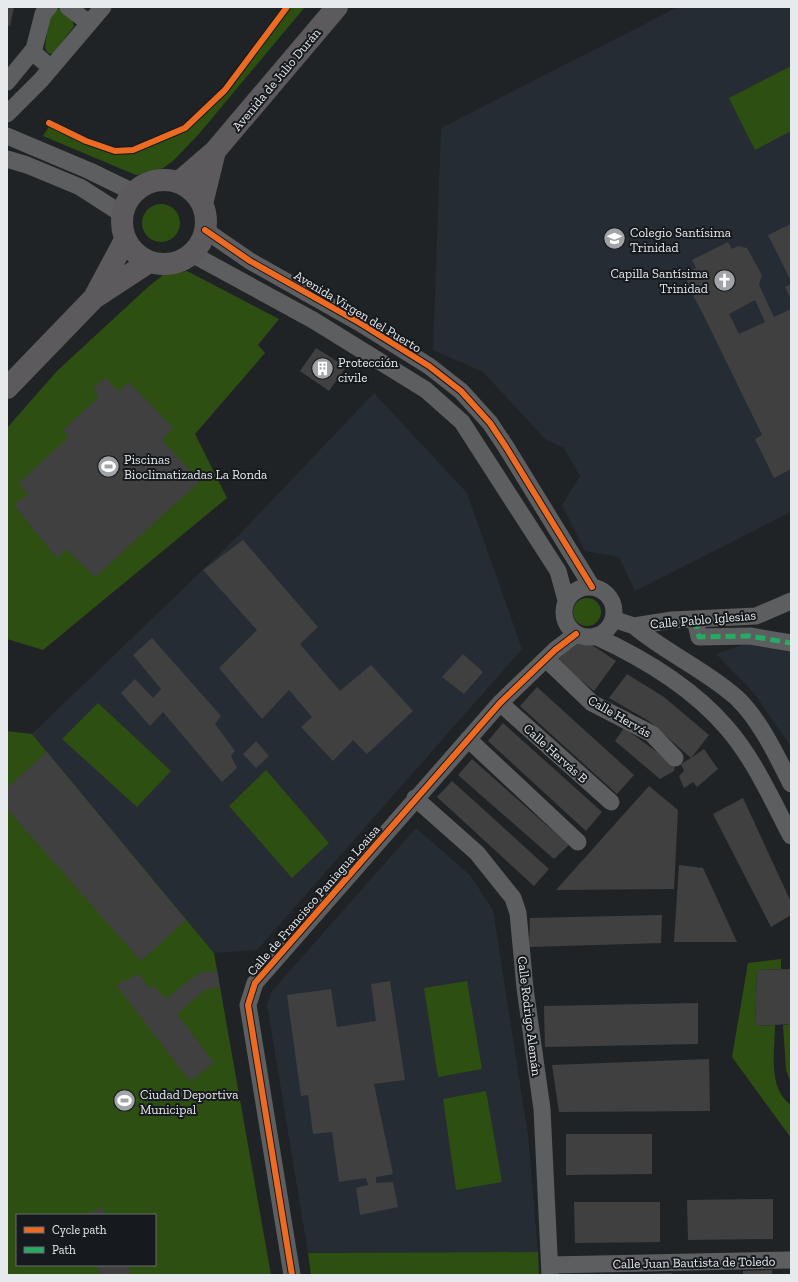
<svg xmlns="http://www.w3.org/2000/svg" width="798" height="1282" font-family="'Zilla Slab',serif">
<style>
.built{fill:#252c33}
.green{fill:#2d4f12;fill-rule:evenodd}
.building{fill:#404040;fill-rule:evenodd}
.lines{fill:none;stroke-linecap:round;stroke-linejoin:round}
.minor{stroke:#5c5e5f;stroke-width:17}
.major{stroke:#5c5a5c;stroke-width:22}
.quiet{stroke:#26ab63;stroke-width:5;stroke-dasharray:10 5;stroke-linecap:butt}
.cycleway-casing{stroke:#16191d;stroke-width:8}
.cycleway{stroke:#ed6a23;stroke-width:6}
.labels{text-anchor:middle;stroke-width:4;stroke-linejoin:round;paint-order:stroke}
.street-label{font-size:13px;fill:#e7eaec;stroke:#16191d}
.poi-label{font-size:13px;fill:#e7eaec;stroke:#16191d;text-anchor:start}
</style>
<rect width="100%" height="100%" fill="#202325"/>
<!-- built -->
<path class="built" d="M 678,7 L 791,7 L 791,512 L 635,591 L 619,557 L 585,551 L 562,505 L 580,476 L 564,448 L 545,439 L 483,372 L 433,350 L 441,128 Z
M 374,393 L 467,493 L 522,649 L 257,950 L 214,953 L 32,734 L 239,535 Z
M 748,643 L 791,653 L 791,747 L 754,693 L 716,654 Z
M 416,828 L 470,875 L 493,910 L 528,1135 L 538,1252 L 308,1253 L 267,1005 L 272,991 Z"/>
<!-- green -->
<path class="green" d="M 289,7 L 305,7 L 198,135 L 173,161 L 163,168 L 149,173 L 136,175 L 43,136 L 50,125 L 86,143 L 114,153 L 133,151 L 186,129 L 226,91 Z
M 58,8 L 72,19 L 74,26 L 53,54 L 48,53 L 45,48 L 49,15 L 54,9 Z
M 791,66 L 791,131 L 755,150 L 729,98 Z
M142 223a19 19 0 1 1 38 0a19 19 0 1 1-38 0Z
M 187,271 L 279,319 L 258,345 L 265,353 L 195,434 L 227,498 L 43,650 L 7,639 L 7,428 L 57,371 L 148,287 L 163,275 Z
M573 612a14 14 0 1 1 28 0a14 14 0 1 1-28 0Z
M 98,703 L 171,771 L 137,807 L 62,739 Z
M 7,731 L 32,734 L 214,953 L 271,1275 L 7,1275 ZM 17,1215 L 155,1215 L 155,1265 L 17,1265 Z
M 266,770 L 329,843 L 292,878 L 229,806 Z
M 781,959 L 781,969 L 757,970 L 755,1026 L 775,1025 C 775,1051 767,1088 791,1105 L 791,1138 L 732,1057 L 748,963 Z
M 467,981 L 482,1069 L 438,1077 L 424,988 Z
M 791,1024 L 791,1083 L 786,1070 L 783,1025 Z
M 486,1091 L 502,1182 L 456,1190 L 443,1099 Z
M 538,1252 L 539,1275 L 311,1275 L 308,1253 Z"/>
<!-- building -->
<path class="building" d="M 7,7 L 14,7 L 10,26 L 7,25 Z
M 791,224 L 791,281 L 768,235 Z
M 728,242 L 732,249 L 738,246 L 747,248 L 762,275 L 759,285 L 774,317 L 791,309 L 791,469 L 774,478 L 755,439 L 762,435 L 704,316 L 687,284 L 688,272 L 696,268 L 692,260 ZM 755,300 L 765,322 L 739,334 L 729,314 Z
M 791,284 L 791,300 L 785,287 Z
M 316,348 L 346,367 L 329,391 L 300,371 Z
M 105,378 L 118,391 L 129,382 L 173,428 L 162,440 L 200,481 L 95,577 L 66,549 L 57,558 L 14,505 L 28,494 L 19,483 L 69,437 L 63,430 L 99,397 L 93,388 Z
M 243,540 L 318,627 L 300,644 L 340,691 L 371,665 L 413,711 L 367,754 L 353,740 L 333,761 L 301,727 L 312,717 L 289,690 L 262,719 L 219,668 L 257,630 L 203,570 Z
M 152,638 L 221,716 L 215,724 L 235,751 L 231,756 L 237,768 L 222,782 L 163,712 L 150,726 L 121,693 L 135,679 L 153,698 L 161,689 L 133,655 Z
M 583,639 L 616,661 L 594,691 L 556,660 L 563,650 Z
M 463,654 L 483,672 L 464,694 L 442,677 Z
M 627,674 L 664,697 L 709,735 L 691,758 L 704,749 L 718,769 L 697,787 L 693,782 L 684,788 L 679,776 L 684,771 L 681,764 L 691,758 L 649,721 L 609,698 Z
M 537,687 L 634,775 L 617,794 L 520,706 Z
M 503,723 L 602,812 L 586,831 L 488,741 Z
M 624,728 L 675,765 L 674,771 L 660,779 L 615,741 Z
M 256,741 L 269,756 L 256,768 L 243,754 Z
M 47,752 L 186,920 L 141,961 L 7,809 L 7,788 Z
M 472,759 L 569,845 L 554,859 L 458,775 Z
M 452,781 L 549,869 L 534,886 L 437,797 Z
M 649,786 L 678,810 L 674,889 L 556,890 Z
M 743,798 L 791,902 L 791,915 L 771,927 L 713,814 Z
M 679,865 L 703,868 L 737,942 L 674,942 Z
M 662,915 L 661,943 L 529,947 L 530,918 Z
M 791,969 L 791,1024 L 755,1026 L 757,970 Z
M 217,971 L 220,987 L 205,990 L 177,1014 L 214,1063 L 190,1081 L 116,985 L 139,974 L 149,988 L 154,986 L 166,999 L 199,973 Z
M 390,981 L 405,1080 L 374,1084 L 393,1174 L 376,1177 L 376,1183 L 393,1182 L 398,1207 L 360,1215 L 356,1188 L 368,1185 L 366,1178 L 339,1182 L 332,1132 L 313,1134 L 308,1095 L 301,1096 L 287,995 L 331,989 L 337,1027 L 376,1021 L 371,984 Z
M 698,1003 L 698,1044 L 545,1047 L 544,1006 Z
M 709,1059 L 710,1111 L 559,1112 L 552,1065 Z
M 566,1134 L 652,1134 L 652,1174 L 566,1175 Z
M 773,1199 L 773,1239 L 688,1240 L 687,1200 Z
M 574,1202 L 660,1202 L 660,1242 L 575,1243 Z
M 102,1207 L 105,1215 L 86,1215 Z
M 96,1265 L 127,1265 L 131,1275 L 101,1275 Z
M 772,1270 L 772,1275 L 743,1275 L 743,1271 Z
M 672,1273 L 672,1275 L 647,1275 L 647,1274 Z"/>
<g class="lines">
<!-- minor -->
<path class="minor" d="M 49,7 L 43,14 L 34,49 L 35,54 L 51,68
M 68,7 L 89,23
M 7,82 L 34,49
M 7,114 L 41,80 L 103,7
M 7,136 L 90,171 L 133,192
M 7,159 L 27,165 L 80,187 L 122,214
M 205,230 L 250,261 L 360,323 L 429,366 L 461,391 L 490,423 L 506,447 L 592,587
M 192,254 L 313,320 L 426,390 L 462,422 L 558,571 L 566,600
M564 612a25 25 0 1 1 50 0a25 25 0 1 1-50 0Z
M 613,619 L 634,626 L 672,620 L 756,616 L 791,601
M 695,619 L 699,637 L 750,636 L 791,643
M 634,626 C 666,653 706,670 737,698 C 760,720 777,756 791,784
M 595,636 C 643,658 692,687 727,728 C 754,759 772,800 791,836
M 546,659 L 592,703 L 652,734 L 675,758
M 500,703 L 611,802
M 468,739 L 578,842
M 415,798 L 477,853 L 513,898 L 518,913 L 525,988 L 542,1109 L 550,1275
M 550,1265 L 791,1260
M 292,1275 L 248,1005 L 255,983 L 500,703 L 555,650 L 576,634"/>
<!-- major -->
<path class="major" d="M122 222a42 42 0 1 1 84 0a42 42 0 1 1-84 0Z
M 179,182 L 215,151 L 337,7
M 202,204 L 215,151
M 95,296 L 125,240
M 7,388 L 94,298 L 149,262"/>
<!-- quiet -->
<path class="quiet" d="M 695,619 L 699,637 L 750,636 L 791,643"/>
<defs>
<path id="cycleway" d="M 49,123 L 86,141 L 115,151 L 133,150 L 185,128 L 225,90 L 287,7
M 205,230 L 250,261 L 360,323 L 429,366 L 461,391 L 490,423 L 506,447 L 592,587
M 292,1275 L 248,1005 L 255,983 L 500,703 L 555,650 L 576,634"/>
</defs>
<!-- cycleway casing -->
<use href="#cycleway" class="cycleway-casing"/>
<!-- cycleway -->
<use href="#cycleway" class="cycleway"/>
</g>
<!-- icons -->
<defs>
<symbol id="school-disc" viewBox="-11 -11 22 22"><circle r="9.5" fill="#a1a4a6" stroke="#16191d"/><path d="M0-5L7-2L0 1L-7-2ZM-4 1L0 2.5L4 1V4Q0 6-4 4Z" fill="#fff"/></symbol>
<symbol id="church-disc" viewBox="-11 -11 22 22"><circle r="9.5" fill="#a1a4a6" stroke="#16191d"/><path d="M-1.2-6h2.4v3.5h3.3v2.4h-3.3V6h-2.4V-.1h-3.3v-2.4h3.3Z" fill="#fff"/></symbol>
<symbol id="building-disc" viewBox="-11 -11 22 22"><circle r="9.5" fill="#a1a4a6" stroke="#16191d"/><path d="M-4-6H4V6H1V3H-1V6H-4ZM-2.5-4.3h1.7v1.8h-1.7ZM.8-4.3h1.7v1.8H.8ZM-2.5-1h1.7V.8h-1.7ZM.8-1h1.7V.8H.8Z" fill="#fff"/></symbol>
<symbol id="stadium-disc" viewBox="-11 -11 22 22"><circle r="9.5" fill="#a1a4a6" stroke="#16191d"/><path d="M0-5a6.5 5 0 1 0 0 10a6.5 5 0 1 0 0-10ZM-3.5-1.8h7v3.6h-7Z" fill="#fff"/></symbol>
</defs>
<g fill-rule="evenodd">
<use href="#school-disc" x="602" y="226" width="25" height="25"/>
<use href="#church-disc" x="712" y="268" width="25" height="25"/>
<use href="#building-disc" x="310" y="356" width="25" height="25"/>
<use href="#stadium-disc" x="96" y="454" width="25" height="25"/>
<use href="#stadium-disc" x="112" y="1088" width="25" height="25"/>
</g>
<g class="labels">
<!-- street labels -->
<g class="street-label">
<text transform="translate(276 79) rotate(-50)" y="5">Avenida de Julio Durán</text>
<text transform="translate(358 311) rotate(31)" y="5">Avenida Virgen del Puerto</text>
<text transform="translate(703 619) rotate(-5)" y="5">Calle Pablo Iglesias</text>
<text transform="translate(620 716) rotate(30)" y="5">Calle Hervás</text>
<text transform="translate(556 753) rotate(42)" y="5">Calle Hervás B</text>
<text transform="translate(313 900) rotate(-49)" y="5">Calle de Francisco Paniagua Loaisa</text>
<text transform="translate(530 1016) rotate(83)" y="5">Calle Rodrigo Alemán</text>
<text transform="translate(694 1262) rotate(-1)" y="5">Calle Juan Bautista de Toledo</text>
</g>
<!-- poi labels -->
<g class="poi-label">
<text x="630" y="237">Colegio Santísima<tspan x="630" dy="15">Trinidad</tspan></text>
<text x="708" y="278" text-anchor="end">Capilla Santísima<tspan x="708" dy="15">Trinidad</tspan></text>
<text x="338" y="367">Protección<tspan x="338" dy="15">civile</tspan></text>
<text x="124" y="464">Piscinas<tspan x="124" dy="15">Bioclimatizadas La Ronda</tspan></text>
<text x="140" y="1099">Ciudad Deportiva<tspan x="140" dy="15">Municipal</tspan></text>
</g>
</g>
<!-- border -->
<rect width="798" height="1282" fill="none" stroke="#e7eaec" stroke-width="16"/>
<!-- legend -->
<rect x="16" y="1214" width="140" height="52" fill="#16191d" stroke="#6a6d70"/>
<rect x="24" y="1227" width="20" height="6" fill="#ed6a23" stroke="#6a6d70"/>
<text x="52" y="1234" font-size="12" fill="#e7eaec">Cycle path</text>
<rect x="24" y="1247" width="20" height="6" fill="#26ab63" stroke="#6a6d70"/>
<text x="52" y="1254" font-size="12" fill="#e7eaec">Path</text>
</svg>
